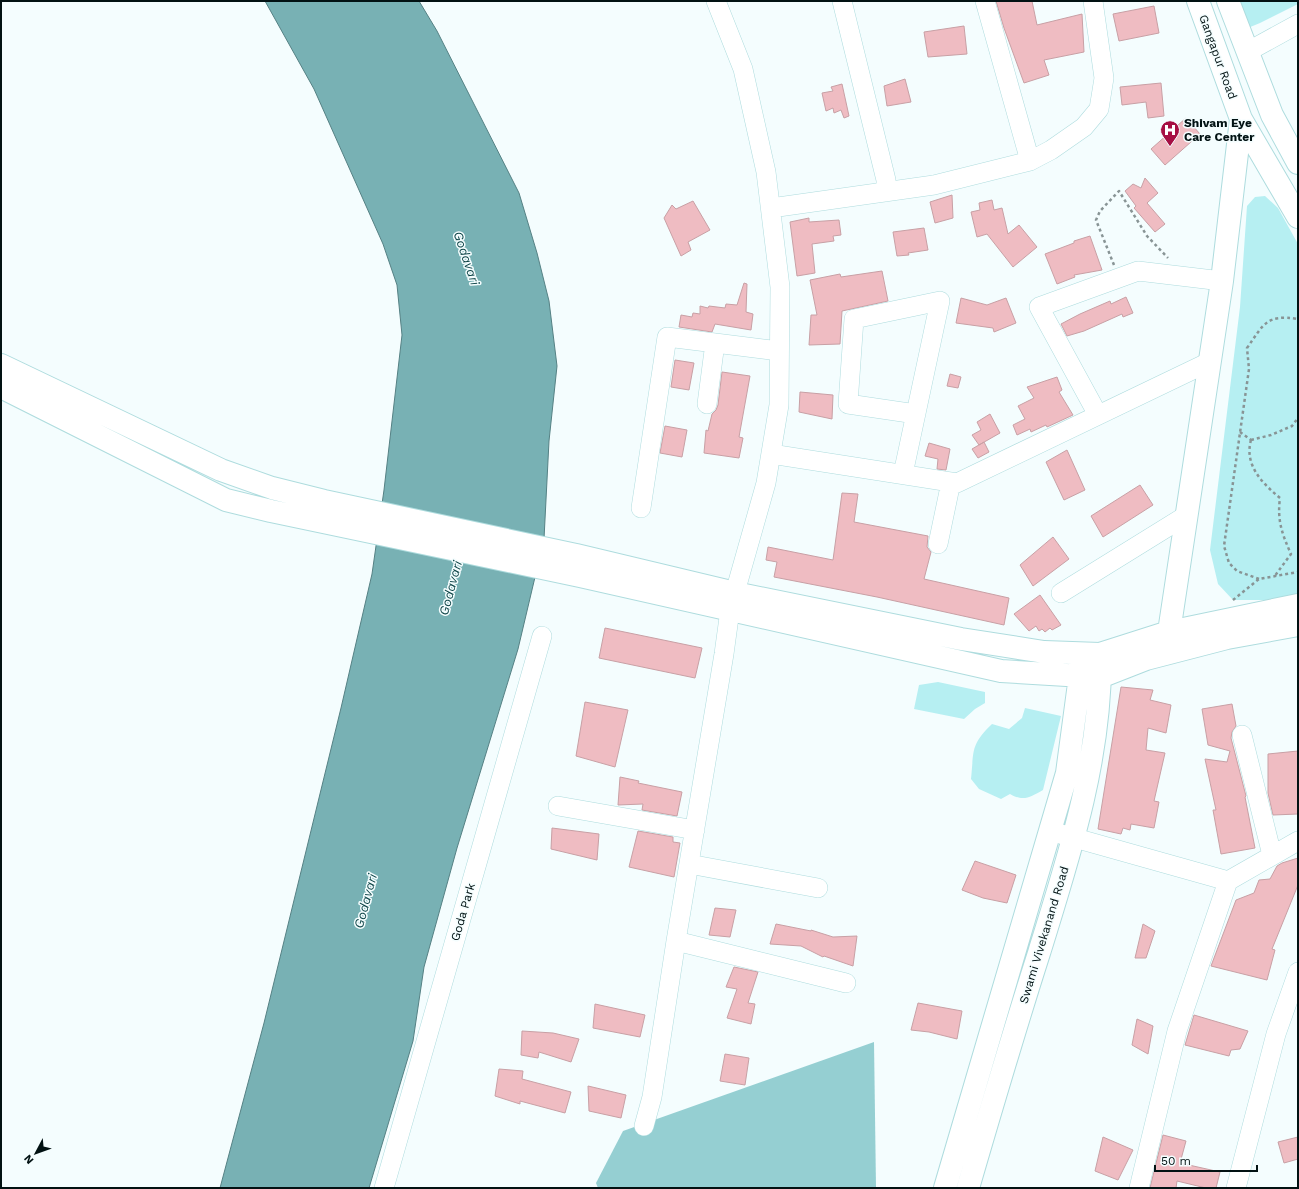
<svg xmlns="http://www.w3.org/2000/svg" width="1299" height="1189" font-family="'Work Sans',sans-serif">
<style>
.green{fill:#b6eff2}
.forest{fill:#95cfd2}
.water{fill:#78b1b4;stroke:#558184}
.building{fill:#efbcc2;stroke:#c8a0a5}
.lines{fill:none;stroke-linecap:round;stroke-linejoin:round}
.minor-casing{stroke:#aedcde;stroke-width:20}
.major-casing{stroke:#aedcde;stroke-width:24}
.path{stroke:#889495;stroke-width:2.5;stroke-dasharray:3 3;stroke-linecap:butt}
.minor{stroke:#fff;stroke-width:19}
.major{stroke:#fff;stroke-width:22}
.labels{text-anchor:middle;stroke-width:3;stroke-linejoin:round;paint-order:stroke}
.street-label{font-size:12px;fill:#021213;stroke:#f4fdfe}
.poi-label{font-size:12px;font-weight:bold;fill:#021213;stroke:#f4fdfe;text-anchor:start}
.water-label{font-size:13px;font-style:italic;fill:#073f42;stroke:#f4fdfe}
</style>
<rect width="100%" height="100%" fill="#f4fdfe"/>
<!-- green -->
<path class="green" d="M 1234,1 L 1298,1 L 1298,4 L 1260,23 L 1243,30 Z
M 1265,196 L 1278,208 L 1298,244 L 1298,595 L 1273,600 L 1233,600 L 1218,584 L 1210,550 L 1240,307 L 1247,206 L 1255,197 Z
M 938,682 L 985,692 L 985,703 L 975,709 L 964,719 L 914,709 L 919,685 Z
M 1025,708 L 1061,716 L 1043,790 C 1030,797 1024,802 1010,794 L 1001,799 L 979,789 L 971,779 C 974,751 970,745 992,724 L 1009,729 L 1022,718 Z"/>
<!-- forest -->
<path class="forest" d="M 874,1042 L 876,1188 L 598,1188 L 596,1183 L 623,1131 Z"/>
<!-- water -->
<path class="water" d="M 265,1 L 419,1 L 437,31 L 519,193 L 537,253 L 549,301 L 557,366 L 549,441 L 544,539 L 518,649 L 457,848 L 424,967 L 413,1041 L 369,1188 L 220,1188 L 264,1023 L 341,708 L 372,574 L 384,490 L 402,335 L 397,285 L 383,244 L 314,89 Z"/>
<!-- building -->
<path class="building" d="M 996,1 L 1032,1 L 1037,25 L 1082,14 L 1084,52 L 1044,60 L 1049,75 L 1024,83 L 1004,28 Z
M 1154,6 L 1159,33 L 1119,41 L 1113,14 Z
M 964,26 L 967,54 L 928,57 L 924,32 Z
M 905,79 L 911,102 L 887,106 L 884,86 Z
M 1161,83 L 1164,116 L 1148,118 L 1146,102 L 1122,105 L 1120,87 Z
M 842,84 L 849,116 L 844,118 L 841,110 L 834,113 L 833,108 L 826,111 L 822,93 L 833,91 L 831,87 Z
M 1186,118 L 1200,134 L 1165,165 L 1151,149 Z
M 1145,178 L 1158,193 L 1147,203 L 1165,224 L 1155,232 L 1134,208 L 1136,206 L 1125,191 L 1133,184 L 1141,188 Z
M 952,195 L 953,218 L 935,223 L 930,202 Z
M 992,200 L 994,210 L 1002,208 L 1008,234 L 1019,225 L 1037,247 L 1013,267 L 987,234 L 977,237 L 971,212 L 980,210 L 979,203 Z
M 693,201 L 710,230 L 688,242 L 691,250 L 681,256 L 664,218 L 672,205 L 676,209 Z
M 809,218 L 809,222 L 839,220 L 841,235 L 833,236 L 834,241 L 812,244 L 815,273 L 797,276 L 790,222 Z
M 924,228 L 928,250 L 908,253 L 909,255 L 897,256 L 893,232 Z
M 1090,236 L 1102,270 L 1074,275 L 1075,277 L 1057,284 L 1045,254 L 1074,243 L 1074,241 Z
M 882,271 L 888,301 L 842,311 L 840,344 L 809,345 L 811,315 L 817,315 L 810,280 L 840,274 L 841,277 Z
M 744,283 L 747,284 L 746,312 L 753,314 L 751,330 L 715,324 L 712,332 L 679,327 L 681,315 L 692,317 L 693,313 L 700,314 L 700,306 L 708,308 L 709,306 L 725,308 L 726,304 L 737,305 Z
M 1126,297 L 1133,313 L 1123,317 L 1122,314 L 1084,331 L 1067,336 L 1061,324 L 1080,314 L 1110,301 L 1111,304 Z
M 961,298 L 987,305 L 1006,298 L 1016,323 L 994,332 L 993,328 L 956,323 Z
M 675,360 L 694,363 L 689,390 L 671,387 Z
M 722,372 L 750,376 L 739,437 L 743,438 L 739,458 L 704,453 L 706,430 L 708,431 L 712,414 L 716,410 L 718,405 Z
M 950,374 L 961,377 L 958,388 L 947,386 Z
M 1057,377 L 1062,390 L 1059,392 L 1073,415 L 1047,427 L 1046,425 L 1031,432 L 1030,429 L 1017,435 L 1013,425 L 1025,419 L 1018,406 L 1034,398 L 1027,387 Z
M 800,392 L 833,395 L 832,419 L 799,412 Z
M 990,414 L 1000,433 L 979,445 L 972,435 L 981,430 L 977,422 Z
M 665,426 L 687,430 L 682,457 L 660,453 Z
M 984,442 L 989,452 L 978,458 L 972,449 Z
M 929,443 L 950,449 L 946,470 L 937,469 L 938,459 L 925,456 Z
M 1067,450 L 1085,490 L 1064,500 L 1046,462 Z
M 1140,485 L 1153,505 L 1103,537 L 1091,516 Z
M 842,493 L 858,494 L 854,522 L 928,536 L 927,547 L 931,552 L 924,579 L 1009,598 L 1004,625 L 877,597 L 774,577 L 777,562 L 766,560 L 768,547 L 833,560 Z
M 1053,537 L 1069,559 L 1033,586 L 1020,565 Z
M 1040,595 L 1061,625 L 1052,630 L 1050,628 L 1045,632 L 1042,629 L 1039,631 L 1036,626 L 1029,631 L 1014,614 Z
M 605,628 L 702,648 L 695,678 L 599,658 Z
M 1121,687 L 1153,690 L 1150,700 L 1171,705 L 1166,733 L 1148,728 L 1146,750 L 1165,753 L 1154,801 L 1159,802 L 1154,828 L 1131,824 L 1130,830 L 1123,828 L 1121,834 L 1098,829 Z
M 585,702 L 628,710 L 615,767 L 576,756 Z
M 1232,704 L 1236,726 L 1232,732 L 1231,738 L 1246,796 L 1245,797 L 1255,848 L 1221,854 L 1213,810 L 1216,810 L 1205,759 L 1227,762 L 1230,751 L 1208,745 L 1202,709 Z
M 1298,751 L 1298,814 L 1273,815 L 1268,793 L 1268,754 Z
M 620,777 L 639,781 L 638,783 L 682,792 L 677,816 L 642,810 L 643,804 L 618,805 Z
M 552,828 L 599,834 L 597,860 L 551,849 Z
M 638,831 L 673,837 L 673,842 L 680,843 L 674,877 L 629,867 Z
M 1298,858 L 1298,885 L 1272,949 L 1275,950 L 1267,980 L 1211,966 L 1236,900 L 1254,893 L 1259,880 L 1270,879 L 1277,866 L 1282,863 Z
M 975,861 L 1016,875 L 1007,903 L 983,898 L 962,890 Z
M 715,908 L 736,910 L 730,937 L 709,935 Z
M 776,924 L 811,931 L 811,930 L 833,937 L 857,936 L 853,966 L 824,956 L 823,957 L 801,946 L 770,944 Z
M 1143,924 L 1155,931 L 1146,958 L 1135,958 Z
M 734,967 L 758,972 L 748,1003 L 755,1004 L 751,1024 L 727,1018 L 737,989 L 726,987 Z
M 918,1003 L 962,1011 L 957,1039 L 929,1032 L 911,1030 Z
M 595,1004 L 645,1015 L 640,1037 L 593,1028 Z
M 1194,1015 L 1248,1031 L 1240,1049 L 1231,1050 L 1229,1056 L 1185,1045 Z
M 1137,1019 L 1153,1026 L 1148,1054 L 1132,1045 Z
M 522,1031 L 553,1033 L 579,1039 L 571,1062 L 539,1052 L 538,1058 L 521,1055 Z
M 725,1054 L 749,1058 L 745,1085 L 720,1081 Z
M 499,1069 L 523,1071 L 522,1079 L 571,1092 L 565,1113 L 520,1101 L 520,1104 L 495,1096 Z
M 588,1086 L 626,1095 L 621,1118 L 589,1111 Z
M 1163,1135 L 1186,1141 L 1180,1163 L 1220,1172 L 1216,1188 L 1206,1188 L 1177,1181 L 1176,1188 L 1150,1188 Z
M 1103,1137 L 1133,1150 L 1118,1180 L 1095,1171 Z
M 1298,1137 L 1298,1159 L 1284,1163 L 1278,1142 Z"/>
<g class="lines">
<defs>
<path id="minor" d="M 842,1 L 886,180 L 886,192
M 985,1 L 1030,161
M 1247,52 L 1298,24
M 771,208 L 934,185 L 1030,161 L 1051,150 L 1084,127 L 1099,109 L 1104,78 L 1093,1
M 707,404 L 715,343
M 1098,415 L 1039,307 L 1138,271 L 1222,281
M 771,454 L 957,483 L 1209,362
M 903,474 L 940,301 L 854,319 L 848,404 L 916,414
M 641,508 L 667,337 L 779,351
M 938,544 L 951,482
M 1061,593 L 1187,515
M 1242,735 L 1272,855
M 558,806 L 695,830
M 1050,831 L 1228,881
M 689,864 L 818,888
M 676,941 L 846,983
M 644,1126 L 652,1097 L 676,941 L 724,654 L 730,610 L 766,483 L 779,405 L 780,287 L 766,172 L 743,69 L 716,1
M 384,1188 L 542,636
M 1139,1188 L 1177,1031 L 1228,881 L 1298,841
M 1236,1188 L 1276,1034 L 1298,972"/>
<path id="major" d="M 1198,1 L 1241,119 L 1298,217
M 1228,1 L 1272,115 L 1298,163
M 1,365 L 221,470 L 272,488 L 324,501 L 576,555 L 735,593 L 961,639 L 1044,652 L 1100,654 L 1169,632 L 1298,605
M 1,387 L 226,500 L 271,511 L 580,576 L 1001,671 L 1100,677 L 1146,659 L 1227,638 L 1298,625
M 1169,645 L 1169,632 L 1222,281 L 1241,119
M 945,1188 L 1067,773 L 1080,676 L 1080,662
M 968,1188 C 991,1109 1014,1031 1039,953 C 1068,859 1100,763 1100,663"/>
</defs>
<!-- minor casing -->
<use href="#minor" class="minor-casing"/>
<!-- major casing -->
<use href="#major" class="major-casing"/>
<!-- path -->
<path class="path" d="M 1114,265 L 1096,220 L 1100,211 L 1119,191 L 1147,236 L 1168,258
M 1240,432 L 1251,440
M 1251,440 C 1244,465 1262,483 1280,498 C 1277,520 1282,534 1291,554 L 1274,577
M 1251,440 L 1271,435 L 1292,426 L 1298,418
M 1259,579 L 1237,571 L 1229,563 L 1224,546 L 1249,369 L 1247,348 C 1264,324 1266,314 1298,319
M 1233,600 L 1259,579 L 1298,572"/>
<!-- minor -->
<use href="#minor" class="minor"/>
<!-- major -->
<use href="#major" class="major"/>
</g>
<!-- icons -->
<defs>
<symbol id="hospital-pin" viewBox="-11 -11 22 30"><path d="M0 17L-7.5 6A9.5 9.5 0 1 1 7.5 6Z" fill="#a60f43" stroke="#f4fdfe"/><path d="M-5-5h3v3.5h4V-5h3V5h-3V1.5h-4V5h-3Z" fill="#fff"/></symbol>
</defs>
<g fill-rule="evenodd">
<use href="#hospital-pin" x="1159" y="119" width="22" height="30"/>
</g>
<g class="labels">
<!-- street labels -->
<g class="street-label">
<text transform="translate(1218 57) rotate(70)" y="4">Gangapur Road</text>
<text transform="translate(463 912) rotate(-74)" y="4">Goda Park</text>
<text transform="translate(1044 935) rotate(-73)" y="4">Swami Vivekanand Road</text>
</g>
<!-- poi labels -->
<g class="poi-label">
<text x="1184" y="127">Shivam Eye<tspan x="1184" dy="14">Care Center</tspan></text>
</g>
<!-- water labels -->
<g class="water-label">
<text transform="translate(467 258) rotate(71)" y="5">Godavari</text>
<text transform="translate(450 588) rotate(-75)" y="5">Godavari</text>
<text transform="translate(365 901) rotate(-75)" y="5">Godavari</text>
</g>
</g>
<!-- border -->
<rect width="1299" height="1189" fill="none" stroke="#021213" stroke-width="4"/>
<!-- north arrow -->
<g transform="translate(36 1153) rotate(229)" stroke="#f4fdfe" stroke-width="3" paint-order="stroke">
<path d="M0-3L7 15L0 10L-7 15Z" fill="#021213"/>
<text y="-6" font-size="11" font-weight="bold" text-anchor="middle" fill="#021213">N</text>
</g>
<!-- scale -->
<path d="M1155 1165v6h102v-6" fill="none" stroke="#021213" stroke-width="2"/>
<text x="1161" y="1165" font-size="12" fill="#021213" stroke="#f4fdfe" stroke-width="3" paint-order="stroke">50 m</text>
</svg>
